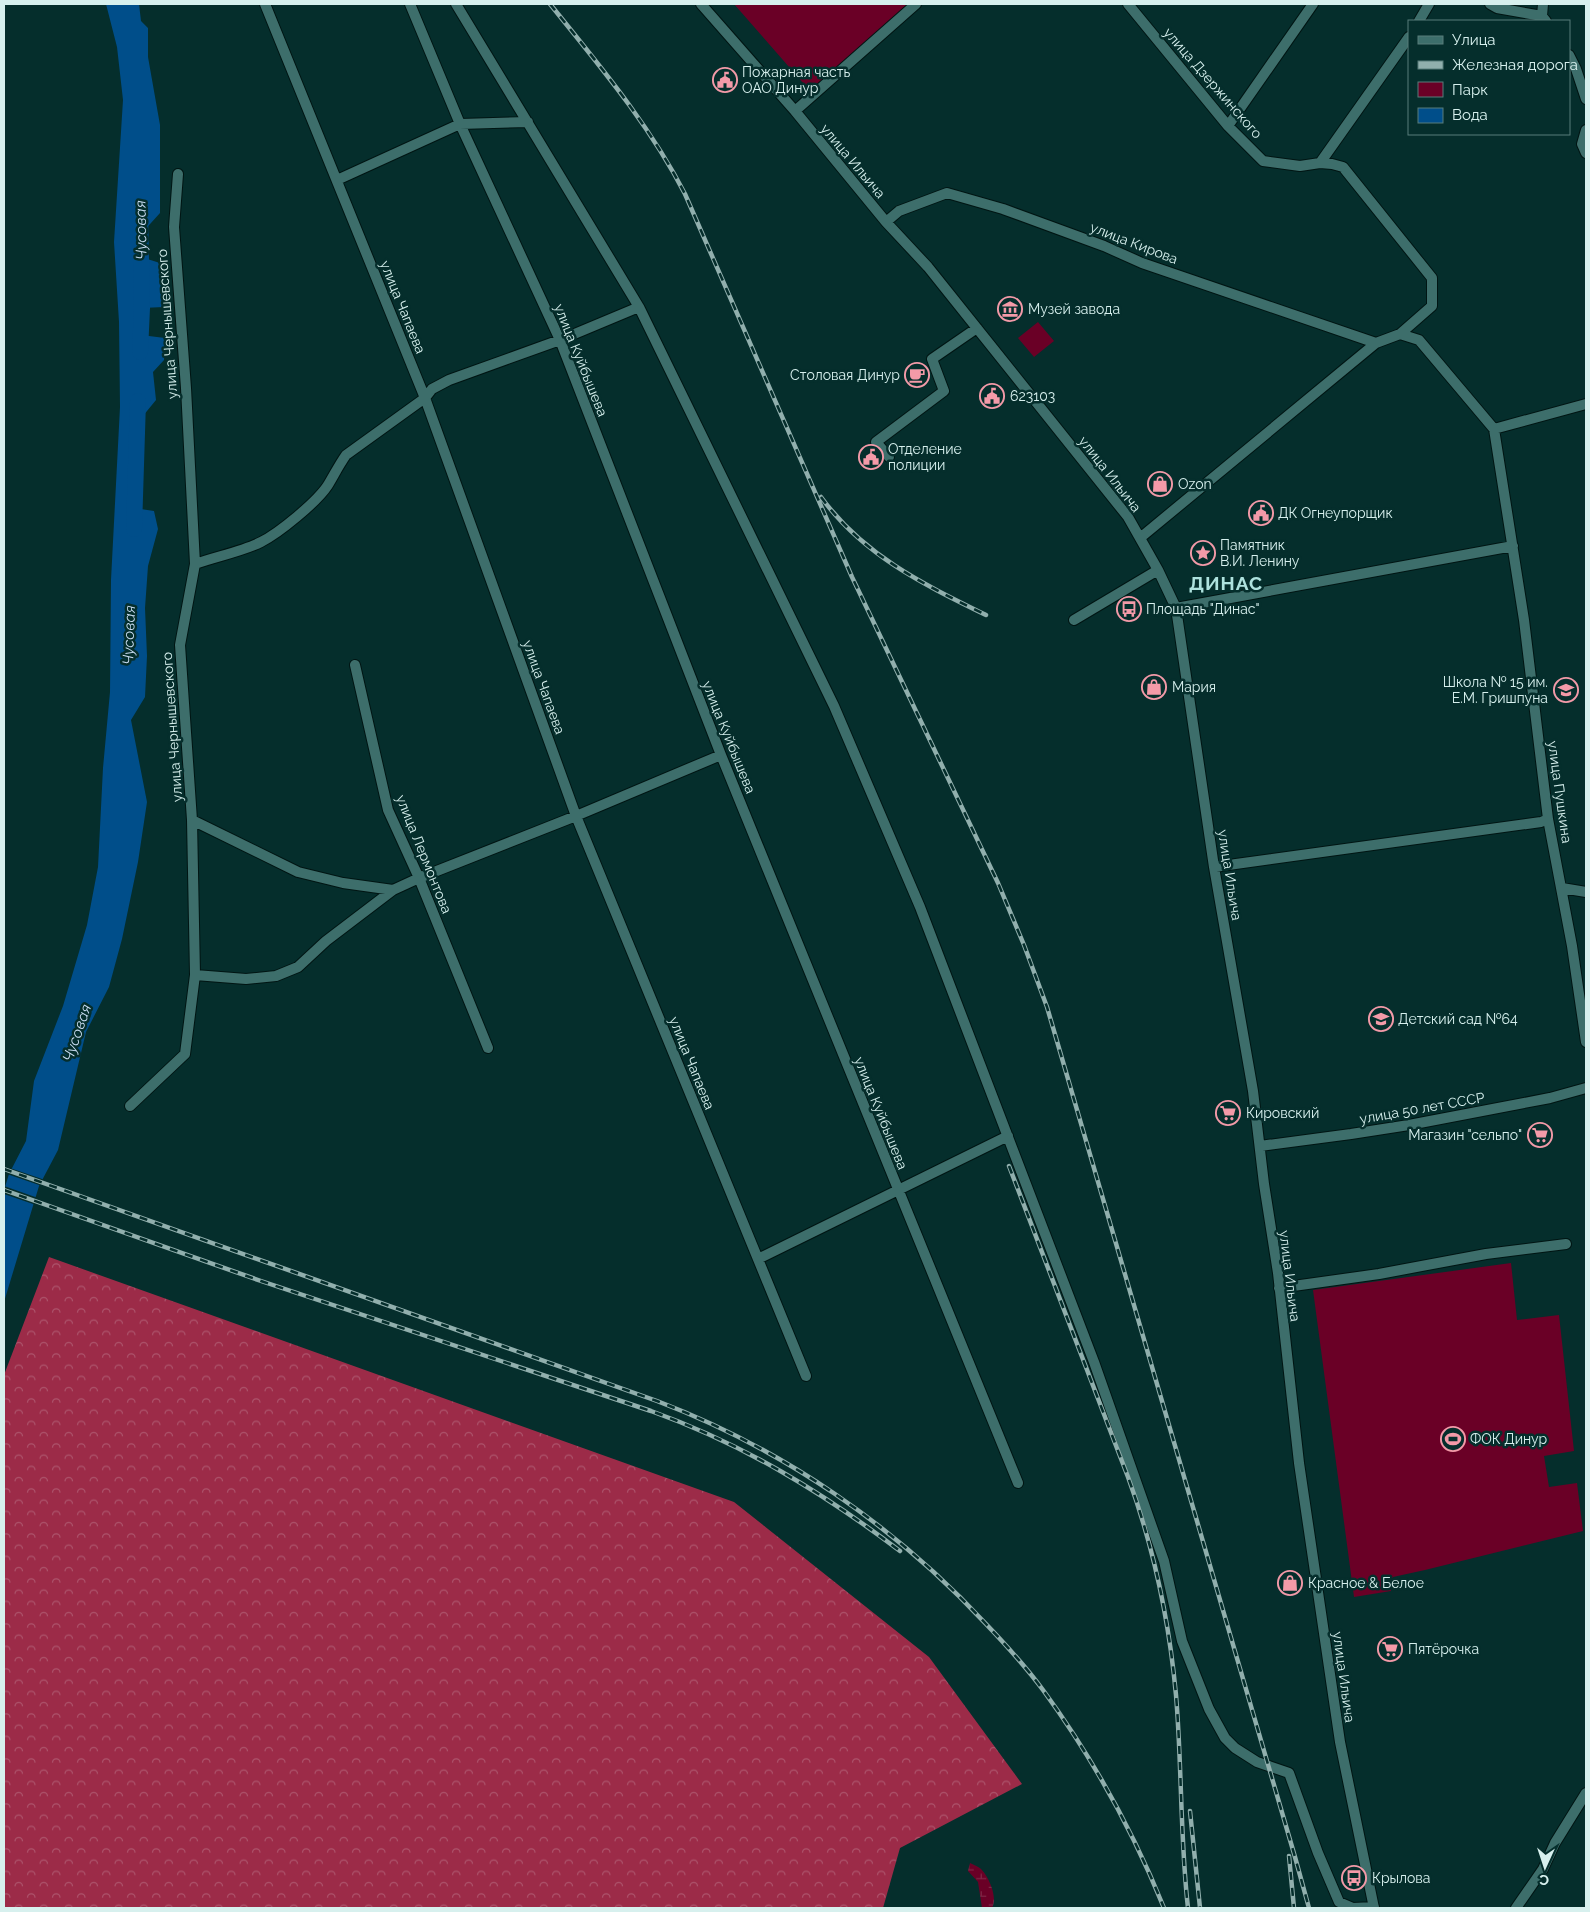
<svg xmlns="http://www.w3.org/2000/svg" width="1590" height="1912" font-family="Raleway,sans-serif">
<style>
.forest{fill:url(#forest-crowns)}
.wetland{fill:url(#wetland-marsh)}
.park{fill:#6a0026}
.water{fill:#004e8a}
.pier{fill:#052e2c}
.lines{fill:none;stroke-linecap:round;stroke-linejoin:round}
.river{stroke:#004e8a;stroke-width:16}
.minor-casing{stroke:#001513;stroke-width:12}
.minor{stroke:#3d6e6b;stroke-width:10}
.rail-casing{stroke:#91afad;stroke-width:4.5}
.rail{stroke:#052e2c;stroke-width:2.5;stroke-dasharray:8;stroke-linecap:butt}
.labels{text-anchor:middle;stroke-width:5;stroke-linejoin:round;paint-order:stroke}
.poi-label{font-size:14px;fill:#d7f0ee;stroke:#052e2c;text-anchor:start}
.street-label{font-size:14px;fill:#d7f0ee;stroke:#052e2c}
.water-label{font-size:15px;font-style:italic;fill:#c9ddf2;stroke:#052e2c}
.district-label{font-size:19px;font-weight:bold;letter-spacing:1px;fill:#aee2de;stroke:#052e2c}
</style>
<defs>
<pattern id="forest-crowns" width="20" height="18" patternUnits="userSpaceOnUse" patternTransform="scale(1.25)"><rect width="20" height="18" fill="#9c2b48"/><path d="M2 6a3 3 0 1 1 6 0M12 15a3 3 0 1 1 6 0" fill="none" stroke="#ad546c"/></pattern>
<pattern id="wetland-marsh" width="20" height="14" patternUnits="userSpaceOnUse" patternTransform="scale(1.25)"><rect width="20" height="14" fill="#6a0026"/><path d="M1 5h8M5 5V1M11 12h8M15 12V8" fill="none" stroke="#7f2646"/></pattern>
</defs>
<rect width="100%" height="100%" fill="#052e2c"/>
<!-- forest -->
<path class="forest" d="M 49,1257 L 734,1502 L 929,1657 L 1022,1784 L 900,1848 L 883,1908 L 4,1908 L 4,1375 Z"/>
<!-- wetland -->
<path class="wetland" d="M 970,1863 C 974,1865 979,1867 981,1869 C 989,1877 998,1898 992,1908 L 982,1908 L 978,1882 L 968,1871 Z"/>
<!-- park -->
<path class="park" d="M 734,4 L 909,4 L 810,91 Z
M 1038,322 L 1054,341 L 1034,357 L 1018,338 Z
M 1511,1263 L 1517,1320 L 1559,1315 L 1574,1451 L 1544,1456 L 1549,1487 L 1577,1483 L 1583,1531 L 1425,1570 L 1393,1577 L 1390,1583 L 1391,1591 L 1354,1597 L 1313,1290 Z"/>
<!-- water -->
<path class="water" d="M 106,4 L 139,4 L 141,21 L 148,28 L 148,57 L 160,125 L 160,213 L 141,234 L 141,257 L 160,263 L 164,307 L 142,308 L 141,335 L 165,338 L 164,360 L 153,372 L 156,400 L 138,422 L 134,508 L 154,511 L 158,529 L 148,566 L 145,608 L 147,656 L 145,697 L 131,720 L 147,802 L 138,862 L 122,939 L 109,987 L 86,1032 L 58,1150 L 39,1186 L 4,1302 L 4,1190 L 9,1174 L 26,1141 L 34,1081 L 63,1006 L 87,925 L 98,867 L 103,768 L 110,692 L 111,580 L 120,407 L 119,322 L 114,242 L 123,100 L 117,47 Z"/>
<!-- pier -->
<path class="pier" d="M 10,1168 L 45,1180 L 42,1186 L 7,1174 Z
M 4,1186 L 38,1198 L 36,1205 L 4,1194 Z"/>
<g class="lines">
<!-- river -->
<path class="river" d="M 140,211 L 142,308 L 140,352
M 134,529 L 138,401"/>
<defs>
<path id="minor" d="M 265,4 L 425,398 L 576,816 L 806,1376
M 410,4 L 460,124 L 560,340 L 721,755 L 1018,1483
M 456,4 L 639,307 L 834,706 L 920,907 L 1094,1362 L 1164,1561 L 1182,1641 L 1209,1709 L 1225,1738 L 1235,1748 L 1257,1762 L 1289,1773 L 1318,1853 L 1339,1902 L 1353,1908 L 1374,1907
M 701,4 L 795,111 L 886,222 L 928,267 L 1128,517 L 1158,570 L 1176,608 L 1214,867 L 1253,1091 L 1264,1184 L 1278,1273 L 1299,1463 L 1340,1742 L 1374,1908
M 1128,4 L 1228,126 L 1263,161 L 1300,166 L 1320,163 L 1332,164 L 1343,167 L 1432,278 L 1432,306 L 1400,334
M 1490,4 L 1497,8 L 1542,16 L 1546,21
M 1542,16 L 1543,4
M 1419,21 L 1429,4
M 1569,55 L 1576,69 L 1586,99
M 795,111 L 916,4
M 1228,126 L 1313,4
M 1586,130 L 1582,144 L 1586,153
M 1320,163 L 1409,37
M 337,180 L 460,124 L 528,122
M 886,222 L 899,211 L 947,193 L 1003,209 L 1104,246 L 1142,263 L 1376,343
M 1494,429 L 1586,404
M 889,457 L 876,442 L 944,391 L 932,359 L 977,328
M 1140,538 L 1376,343 L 1400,334 L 1419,340 L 1494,429 L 1524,620 L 1548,819 L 1572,946 L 1586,1042
M 195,564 C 214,557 244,551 261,542 C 279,533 317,502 328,485 C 334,475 339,465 346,455 L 425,398 L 432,389 L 449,380 L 560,340 L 639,307
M 1176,608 L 1513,546
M 1074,620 L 1158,570
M 355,665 L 388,810 L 419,878 L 488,1048
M 192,820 L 298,872 L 343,883 L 393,890 L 419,878 L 576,816 L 721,755
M 1214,867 L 1541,822 L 1548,819
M 1562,888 L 1586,892
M 195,975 L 246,979 L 276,976 L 298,967 L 326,941 L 393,890
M 130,1106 L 185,1054 L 195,975 L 192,820 L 180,645 L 195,564 L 186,388 L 174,227 L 178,174
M 1260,1146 L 1351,1134 L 1409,1125 L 1550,1098 L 1586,1088
M 758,1259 L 1008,1136
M 1279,1288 L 1379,1274 L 1486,1254 L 1566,1244
M 1516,1908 L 1543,1869 L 1555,1843 L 1586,1793"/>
</defs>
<!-- minor casing -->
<use href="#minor" class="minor-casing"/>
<!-- minor -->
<use href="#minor" class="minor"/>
<defs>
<path id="rail" d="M 550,4 C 599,65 649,124 685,194 L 852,577 L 998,883 L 1024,945 L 1047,1007 L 1295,1857 L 1309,1908
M 821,497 C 863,555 923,584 986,615
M 1009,1166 L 1128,1477 C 1154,1548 1169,1620 1176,1695 C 1182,1766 1180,1838 1188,1908
M 4,1169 L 657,1401 C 783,1449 895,1526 986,1624 C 1006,1645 1026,1667 1043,1690 C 1092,1757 1133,1831 1164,1908
M 4,1190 L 261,1281 L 651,1411 C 743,1444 822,1492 900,1551
M 1190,1811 L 1200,1908
M 1289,1856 L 1294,1908"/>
</defs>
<!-- rail casing -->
<use href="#rail" class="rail-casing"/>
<!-- rail -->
<use href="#rail" class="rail"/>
</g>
<!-- icons -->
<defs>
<symbol id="civic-ring" viewBox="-11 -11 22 22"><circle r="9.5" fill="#052e2c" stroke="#f39aa8" stroke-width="1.5"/><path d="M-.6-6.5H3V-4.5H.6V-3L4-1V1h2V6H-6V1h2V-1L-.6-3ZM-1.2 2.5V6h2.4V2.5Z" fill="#f39aa8"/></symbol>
<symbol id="museum-ring" viewBox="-11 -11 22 22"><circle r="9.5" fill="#052e2c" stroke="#f39aa8" stroke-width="1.5"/><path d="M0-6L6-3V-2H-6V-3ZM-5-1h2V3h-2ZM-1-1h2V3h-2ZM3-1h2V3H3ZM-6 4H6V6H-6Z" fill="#f39aa8"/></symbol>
<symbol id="cafe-ring" viewBox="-11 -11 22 22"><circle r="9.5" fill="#052e2c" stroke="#f39aa8" stroke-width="1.5"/><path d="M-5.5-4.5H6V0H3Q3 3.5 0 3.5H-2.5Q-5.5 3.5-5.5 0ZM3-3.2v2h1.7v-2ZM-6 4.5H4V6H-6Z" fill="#f39aa8"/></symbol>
<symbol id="shop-ring" viewBox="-11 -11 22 22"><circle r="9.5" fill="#052e2c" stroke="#f39aa8" stroke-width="1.5"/><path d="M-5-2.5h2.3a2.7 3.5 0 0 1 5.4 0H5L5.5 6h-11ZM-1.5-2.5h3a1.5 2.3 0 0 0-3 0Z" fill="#f39aa8"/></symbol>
<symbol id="sight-ring" viewBox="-11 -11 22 22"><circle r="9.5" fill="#052e2c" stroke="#f39aa8" stroke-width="1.5"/><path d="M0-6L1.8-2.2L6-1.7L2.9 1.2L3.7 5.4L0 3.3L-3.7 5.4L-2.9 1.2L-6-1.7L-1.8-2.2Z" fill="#f39aa8"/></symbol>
<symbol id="bus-ring" viewBox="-11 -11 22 22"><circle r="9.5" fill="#052e2c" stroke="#f39aa8" stroke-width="1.5"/><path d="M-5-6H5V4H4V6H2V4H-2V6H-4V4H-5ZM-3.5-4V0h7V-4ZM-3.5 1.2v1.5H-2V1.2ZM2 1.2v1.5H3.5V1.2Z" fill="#f39aa8"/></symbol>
<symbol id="school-ring" viewBox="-11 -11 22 22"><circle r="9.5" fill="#052e2c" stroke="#f39aa8" stroke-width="1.5"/><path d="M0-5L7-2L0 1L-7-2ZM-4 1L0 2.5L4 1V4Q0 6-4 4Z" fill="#f39aa8"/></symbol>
<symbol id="supermarket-ring" viewBox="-11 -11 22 22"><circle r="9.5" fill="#052e2c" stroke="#f39aa8" stroke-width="1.5"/><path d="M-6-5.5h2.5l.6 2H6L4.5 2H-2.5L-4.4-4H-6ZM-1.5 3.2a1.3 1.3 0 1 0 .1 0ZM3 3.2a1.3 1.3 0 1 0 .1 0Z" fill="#f39aa8"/></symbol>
<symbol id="stadium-ring" viewBox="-11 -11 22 22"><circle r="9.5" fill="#052e2c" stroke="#f39aa8" stroke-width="1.5"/><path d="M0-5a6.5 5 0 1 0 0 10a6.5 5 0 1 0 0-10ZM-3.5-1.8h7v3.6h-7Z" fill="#f39aa8"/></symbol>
</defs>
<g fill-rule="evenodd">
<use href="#civic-ring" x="711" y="66" width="28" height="28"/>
<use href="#museum-ring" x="996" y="295" width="28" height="28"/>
<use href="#cafe-ring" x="903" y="361" width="28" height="28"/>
<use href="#civic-ring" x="978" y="382" width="28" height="28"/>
<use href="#civic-ring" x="857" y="443" width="28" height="28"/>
<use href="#shop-ring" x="1146" y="470" width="28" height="28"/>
<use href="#civic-ring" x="1247" y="499" width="28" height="28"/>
<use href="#sight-ring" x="1189" y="539" width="28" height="28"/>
<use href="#bus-ring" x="1115" y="595" width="28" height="28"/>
<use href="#shop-ring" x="1140" y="673" width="28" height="28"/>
<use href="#school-ring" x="1552" y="676" width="28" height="28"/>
<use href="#school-ring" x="1367" y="1005" width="28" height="28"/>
<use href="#supermarket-ring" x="1214" y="1099" width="28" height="28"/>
<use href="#supermarket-ring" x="1526" y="1121" width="28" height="28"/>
<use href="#stadium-ring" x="1439" y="1425" width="28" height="28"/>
<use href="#shop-ring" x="1276" y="1569" width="28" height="28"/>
<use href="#supermarket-ring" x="1376" y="1635" width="28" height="28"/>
<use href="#bus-ring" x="1340" y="1864" width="28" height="28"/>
</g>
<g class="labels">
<!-- poi labels -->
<g class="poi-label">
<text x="742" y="77">Пожарная часть<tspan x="742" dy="16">ОАО Динур</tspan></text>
<text x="1028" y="314">Музей завода</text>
<text x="900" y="380" text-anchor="end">Столовая Динур</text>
<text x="1010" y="401">623103</text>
<text x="888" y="454">Отделение<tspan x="888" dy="16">полиции</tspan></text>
<text x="1178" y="489">Ozon</text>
<text x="1278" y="518">ДК Огнеупорщик</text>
<text x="1220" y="550">Памятник<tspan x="1220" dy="16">В.И. Ленину</tspan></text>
<text x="1146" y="614">Площадь "Динас"</text>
<text x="1548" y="687" text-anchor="end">Школа № 15 им.<tspan x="1548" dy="16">Е.М. Гришпуна</tspan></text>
<text x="1172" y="692">Мария</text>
<text x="1398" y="1024">Детский сад №64</text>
<text x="1246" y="1118">Кировский</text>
<text x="1522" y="1140" text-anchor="end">Магазин "сельпо"</text>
<text x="1470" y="1444">ФОК Динур</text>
<text x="1308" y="1588">Красное &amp; Белое</text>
<text x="1408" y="1654">Пятёрочка</text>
<text x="1372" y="1883">Крылова</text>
</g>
<!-- street labels -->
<g class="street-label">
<text transform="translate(1213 83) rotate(49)" y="5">улица Дзержинского</text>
<text transform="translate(853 161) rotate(50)" y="5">улица Ильича</text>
<text transform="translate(1134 243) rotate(21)" y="5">улица Кирова</text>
<text transform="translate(403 307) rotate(68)" y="5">улица Чапаева</text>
<text transform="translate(167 324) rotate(-94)" y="5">улица Чернышевского</text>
<text transform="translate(581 360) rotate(68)" y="5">улица Куйбышева</text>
<text transform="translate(1110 474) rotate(52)" y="5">улица Ильича</text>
<text transform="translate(544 687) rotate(70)" y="5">улица Чапаева</text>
<text transform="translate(172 727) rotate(-94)" y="5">улица Чернышевского</text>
<text transform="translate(729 737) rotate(68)" y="5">улица Куйбышева</text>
<text transform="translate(1560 792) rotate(82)" y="5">улица Пушкина</text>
<text transform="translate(424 854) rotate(68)" y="5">улица Лермонтова</text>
<text transform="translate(1230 875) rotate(81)" y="5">улица Ильича</text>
<text transform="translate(692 1063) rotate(68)" y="5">улица Чапаева</text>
<text transform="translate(1422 1108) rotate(-10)" y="5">улица 50 лет СССР</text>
<text transform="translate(881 1113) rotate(68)" y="5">улица Куйбышева</text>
<text transform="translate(1290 1276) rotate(83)" y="5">улица Ильича</text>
<text transform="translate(1344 1677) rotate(82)" y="5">улица Ильича</text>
</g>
<!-- water labels -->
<g class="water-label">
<text transform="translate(141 230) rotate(-91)" y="5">Чусовая</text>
<text transform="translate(129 635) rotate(-88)" y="5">Чусовая</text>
<text transform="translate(77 1033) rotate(-71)" y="5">Чусовая</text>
</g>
<!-- district labels -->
<g class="district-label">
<text x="1226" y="590">ДИНАС</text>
</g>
</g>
<!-- border -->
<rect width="1590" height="1912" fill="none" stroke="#d7f0ee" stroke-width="10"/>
<!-- legend -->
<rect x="1408" y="20" width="162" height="115" fill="#052e2c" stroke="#597c7a"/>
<rect x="1418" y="36" width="25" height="8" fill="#3d6e6b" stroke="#597c7a"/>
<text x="1452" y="45" font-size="15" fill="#d7f0ee">Улица</text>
<rect x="1418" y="61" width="25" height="8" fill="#91afad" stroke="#597c7a"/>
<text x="1452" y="70" font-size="15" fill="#d7f0ee">Железная дорога</text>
<rect x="1418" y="82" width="25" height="15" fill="#6a0026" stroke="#597c7a"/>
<text x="1452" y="95" font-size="15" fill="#d7f0ee">Парк</text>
<rect x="1418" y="108" width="25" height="15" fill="#004e8a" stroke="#597c7a"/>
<text x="1452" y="120" font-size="15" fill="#d7f0ee">Вода</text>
<!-- north arrow -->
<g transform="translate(1545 1867) rotate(183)" stroke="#052e2c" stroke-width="4" paint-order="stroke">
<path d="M0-4L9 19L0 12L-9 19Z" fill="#d7f0ee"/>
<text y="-8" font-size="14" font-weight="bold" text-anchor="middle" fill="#d7f0ee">С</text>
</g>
</svg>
